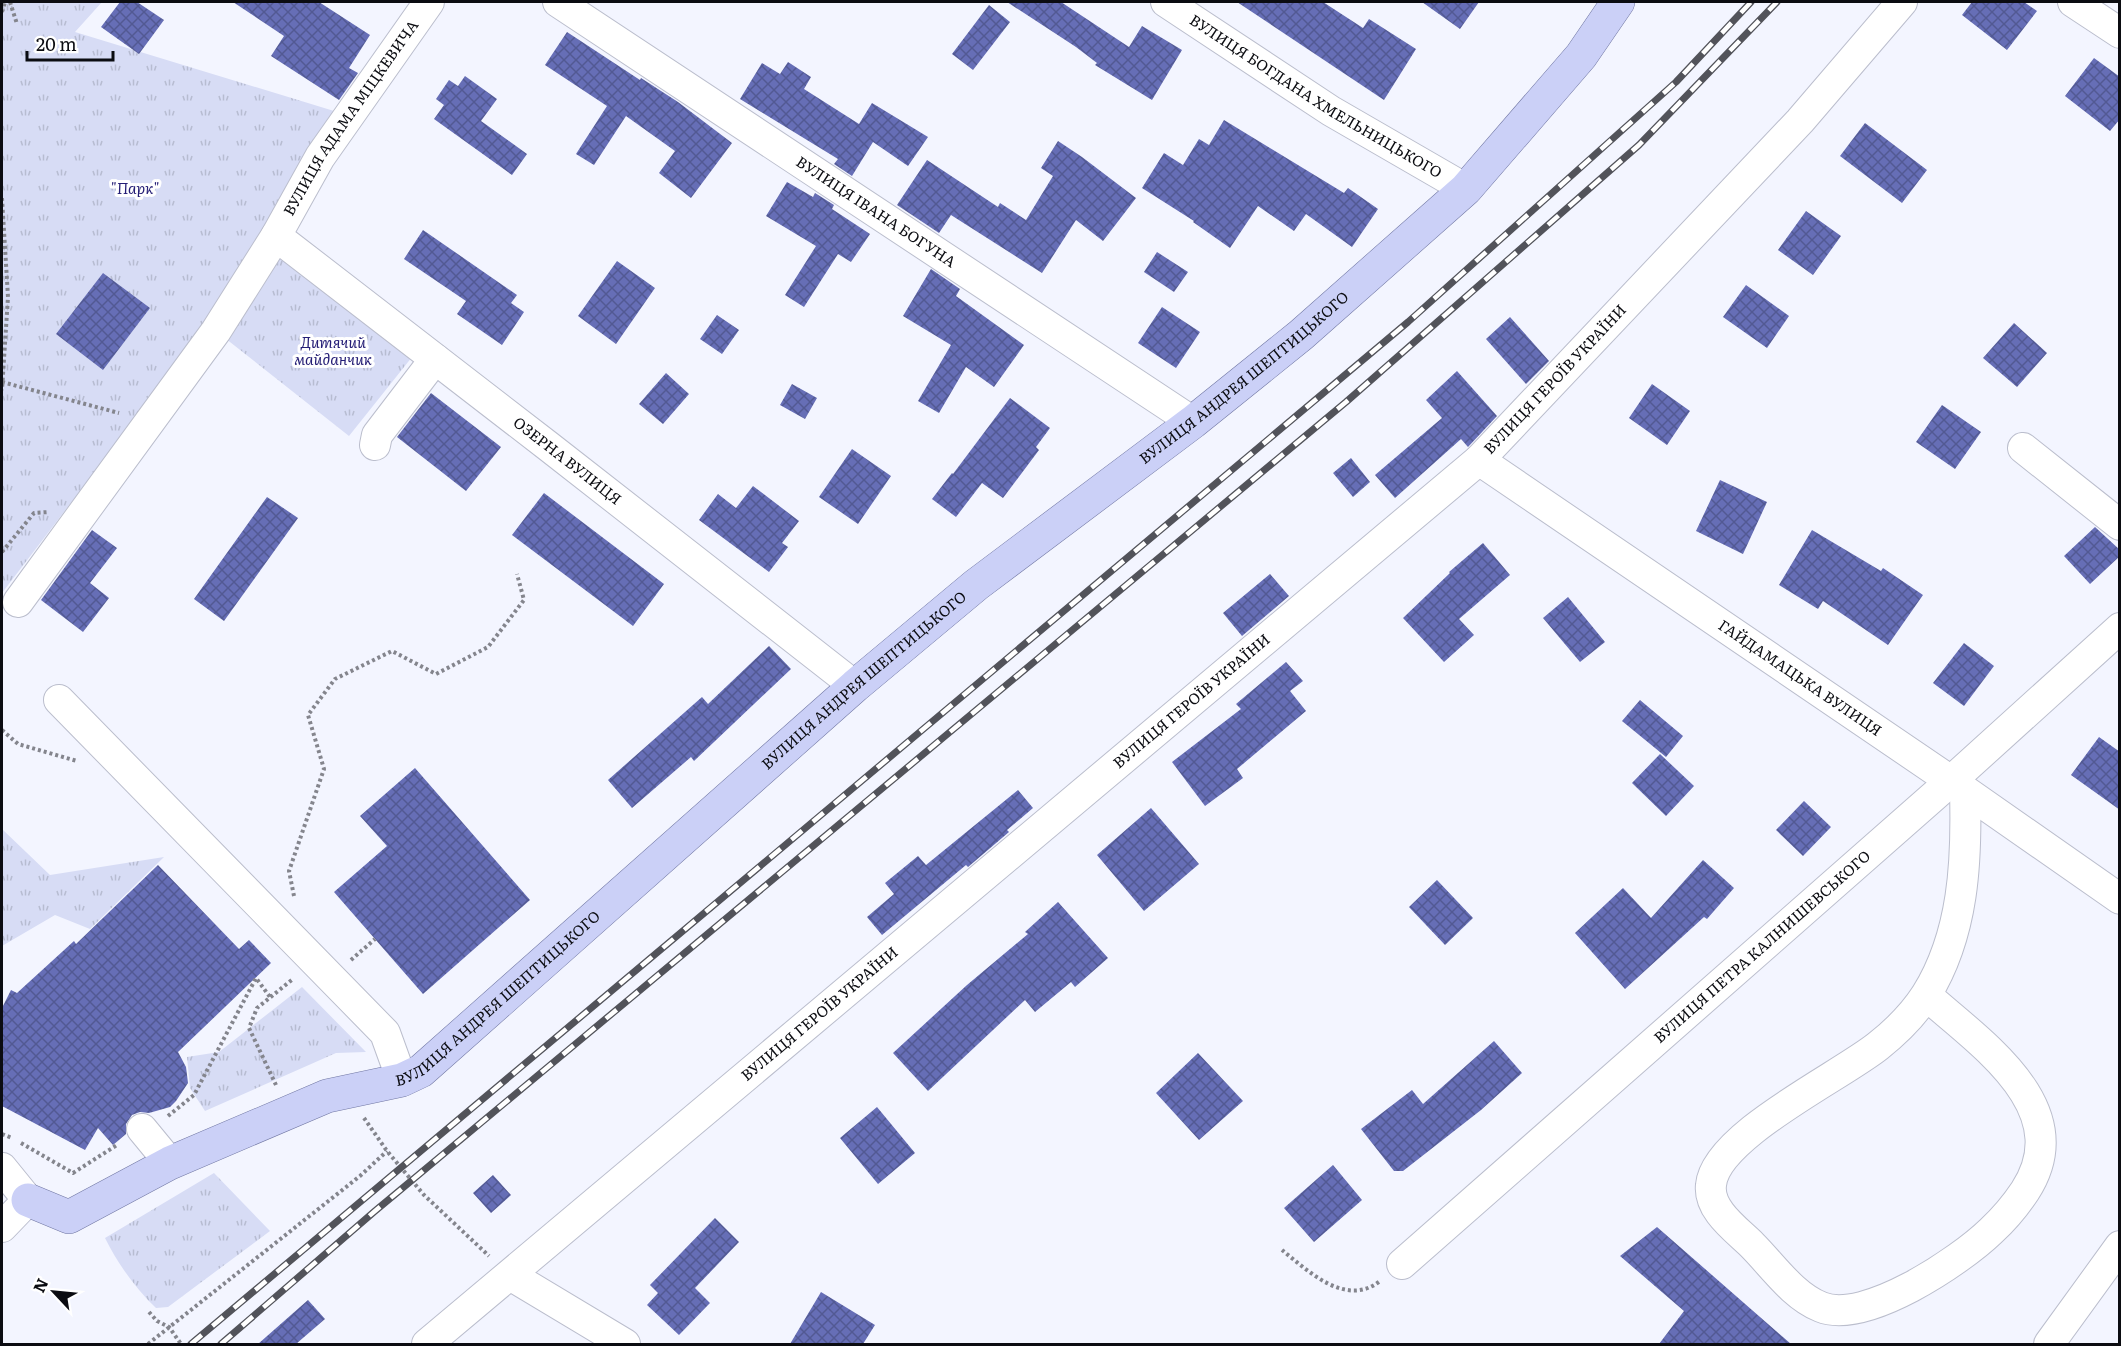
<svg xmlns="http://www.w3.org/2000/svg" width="2121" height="1346" font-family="Literata,serif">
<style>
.grass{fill:url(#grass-tufts)}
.building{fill:url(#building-cross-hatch)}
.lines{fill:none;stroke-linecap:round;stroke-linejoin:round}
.minor-casing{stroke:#bbbecd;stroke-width:32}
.major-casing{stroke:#7177a3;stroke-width:34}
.path{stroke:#84858d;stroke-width:4;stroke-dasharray:3 3;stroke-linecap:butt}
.minor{stroke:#fff;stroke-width:30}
.major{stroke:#cbd0f7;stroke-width:33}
.rail-casing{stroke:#52535a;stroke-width:7}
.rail{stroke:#fff;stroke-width:4.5;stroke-dasharray:14;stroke-linecap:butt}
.labels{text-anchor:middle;stroke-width:6;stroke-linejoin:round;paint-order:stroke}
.street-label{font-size:15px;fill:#0b0c11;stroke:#fff}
.park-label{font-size:15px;font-style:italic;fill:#241d75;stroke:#fff}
</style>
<defs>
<pattern id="grass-tufts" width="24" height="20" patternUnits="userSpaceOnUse" patternTransform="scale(1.5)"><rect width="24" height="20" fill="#d7dcf5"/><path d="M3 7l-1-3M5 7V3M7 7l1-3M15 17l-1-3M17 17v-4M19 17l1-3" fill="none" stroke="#b7bcd1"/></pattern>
<pattern id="building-cross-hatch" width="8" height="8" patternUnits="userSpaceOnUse" patternTransform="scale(1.5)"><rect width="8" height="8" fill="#666eb6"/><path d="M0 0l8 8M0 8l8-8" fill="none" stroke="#525993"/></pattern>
</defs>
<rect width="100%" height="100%" fill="#f3f5ff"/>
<!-- grass -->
<path class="grass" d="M 2,2 L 102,2 L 75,32 L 334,111 L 250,257 L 174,368 L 2,593 Z
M 276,236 L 420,347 L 349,436 L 216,331 Z
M 2,829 L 50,875 L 164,857 L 90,929 L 55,915 L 2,946 Z
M 302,987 L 366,1052 L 336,1053 L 205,1111 L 190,1088 L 187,1057 L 219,1052 Z
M 214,1173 L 270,1231 L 168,1307 L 156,1308 C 135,1288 118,1264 105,1238 Z"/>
<!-- building -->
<path class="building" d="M 120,2 L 137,2 L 164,20 L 139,54 L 101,27 Z
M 233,2 L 319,2 L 370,35 L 349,68 L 358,73 L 339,100 L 271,56 L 284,36 Z
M 1007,2 L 1061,2 L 1129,47 L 1142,26 L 1182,50 L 1152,100 L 1095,65 L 1097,63 L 1076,47 Z
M 1237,2 L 1323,2 L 1363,28 L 1369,19 L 1416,49 L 1384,100 Z
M 1422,2 L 1479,2 L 1460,29 Z
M 1972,2 L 2024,2 L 2037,11 L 2007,50 L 1962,15 Z
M 989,5 L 1010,22 L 973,70 L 952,54 Z
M 567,32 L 640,80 L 641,78 L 678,102 L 732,143 L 691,198 L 659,173 L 675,151 L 626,116 L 594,165 L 576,154 L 607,106 L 545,65 Z
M 2094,58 L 2120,77 L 2120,119 L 2110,131 L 2065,96 Z
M 788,62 L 811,77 L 804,89 L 859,124 L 872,103 L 928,137 L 908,166 L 873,142 L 852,176 L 834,164 L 838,159 L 740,99 L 762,63 L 780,74 Z
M 465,76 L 497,99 L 481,121 L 527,154 L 512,175 L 434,119 L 444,105 L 436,99 L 449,80 L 458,86 Z
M 1224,120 L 1344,193 L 1348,188 L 1378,209 L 1352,247 L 1306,214 L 1294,231 L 1258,206 L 1230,248 L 1193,222 L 1194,221 L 1142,188 L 1164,153 L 1183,165 L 1199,139 L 1209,145 Z
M 1865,123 L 1927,170 L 1902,203 L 1840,156 Z
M 1058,141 L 1082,157 L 1136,198 L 1103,241 L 1076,220 L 1042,273 L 951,215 L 939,233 L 897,205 L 927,160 L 998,207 L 1000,203 L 1026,220 L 1053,176 L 1041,168 Z
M 787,182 L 813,197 L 815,193 L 834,205 L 832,209 L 870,234 L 851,262 L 838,254 L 804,307 L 785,295 L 816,246 L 766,216 Z
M 1806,211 L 1841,236 L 1813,275 L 1778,250 Z
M 423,230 L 517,295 L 511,303 L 524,312 L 502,345 L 457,314 L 466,301 L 404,259 Z
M 1157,252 L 1188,272 L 1174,292 L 1144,272 Z
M 617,261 L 655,288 L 616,344 L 578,316 Z
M 931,269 L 960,289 L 956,296 L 1024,345 L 994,387 L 966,367 L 939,413 L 918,401 L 951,345 L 903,316 Z
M 103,273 L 150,308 L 103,370 L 56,334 Z
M 1746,285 L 1789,316 L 1767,348 L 1723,317 Z
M 1162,307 L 1200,332 L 1176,368 L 1138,343 Z
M 717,315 L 739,330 L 722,354 L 700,339 Z
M 1510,317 L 1549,361 L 1526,384 L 1486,339 Z
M 2014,323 L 2047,353 L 2017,387 L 1983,358 Z
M 1457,371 L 1497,416 L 1468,447 L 1461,439 L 1395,498 L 1375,475 L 1442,418 L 1426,400 Z
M 666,373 L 689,394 L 663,424 L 639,404 Z
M 792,384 L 817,398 L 805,419 L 780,405 Z
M 1652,384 L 1690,411 L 1667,445 L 1629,418 Z
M 431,393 L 501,447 L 466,491 L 397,437 Z
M 1010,398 L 1050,428 L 1036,447 L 1039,450 L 1003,498 L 982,483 L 956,517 L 932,499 L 952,473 L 953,474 Z
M 1942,405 L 1981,432 L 1955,469 L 1916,442 Z
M 852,449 L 891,476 L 858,524 L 819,497 Z
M 1351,458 L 1370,482 L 1353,497 L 1333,473 Z
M 1720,480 L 1767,502 L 1743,554 L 1696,531 Z
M 753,486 L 799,521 L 782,543 L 788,547 L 769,572 L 699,520 L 718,494 L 736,508 Z
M 544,493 L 664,584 L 633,626 L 512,535 Z
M 267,497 L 298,518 L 224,621 L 194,599 Z
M 2095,527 L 2120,550 L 2120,556 L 2090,584 L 2064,556 Z
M 92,530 L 117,548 L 90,583 L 109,598 L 83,632 L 41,600 Z
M 1812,530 L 1881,571 L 1883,568 L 1923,595 L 1888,645 L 1823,601 L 1818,609 L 1779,585 Z
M 1483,543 L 1510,575 L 1459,619 L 1474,635 L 1444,662 L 1403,618 L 1450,573 L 1449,572 Z
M 1270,574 L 1289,596 L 1242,636 L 1223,613 Z
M 1568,597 L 1605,642 L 1580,662 L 1543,618 Z
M 1964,643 L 1994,666 L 1964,706 L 1933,683 Z
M 769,646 L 791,669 L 694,761 L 691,757 L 632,808 L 608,780 L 702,697 L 708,704 Z
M 1286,662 L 1303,681 L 1290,691 L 1306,711 L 1237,769 L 1243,778 L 1205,806 L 1172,762 L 1241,709 L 1236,704 Z
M 1640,700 L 1683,736 L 1666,757 L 1622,721 Z
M 2099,737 L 2120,752 L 2120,810 L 2071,775 Z
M 1660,754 L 1694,786 L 1666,816 L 1632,783 Z
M 415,768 L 530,900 L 423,994 L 334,892 L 387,846 L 360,816 Z
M 1018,790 L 1033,808 L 1007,830 L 1009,832 L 968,867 L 966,865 L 882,935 L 867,917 L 894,894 L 885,883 L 918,856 L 926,865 Z
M 1804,801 L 1831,827 L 1803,856 L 1776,830 Z
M 1151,808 L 1199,864 L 1144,911 L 1097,855 Z
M 1703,860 L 1734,888 L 1707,919 L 1704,917 L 1625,989 L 1575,933 L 1623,888 L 1651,918 Z
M 158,865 L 239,949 L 249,940 L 271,963 L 178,1052 L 186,1067 L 188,1083 L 176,1101 L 170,1107 L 149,1113 L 140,1112 L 132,1115 L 126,1124 L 126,1134 L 113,1145 L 98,1128 L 85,1150 L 2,1106 L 2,1008 L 11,990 L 17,993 L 74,941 L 76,944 Z
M 1437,880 L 1473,918 L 1445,945 L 1409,907 Z
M 1058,902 L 1108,958 L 1075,987 L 1071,982 L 1035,1012 L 1025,1000 L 928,1091 L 893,1053 L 967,985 L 1028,934 L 1025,932 Z
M 1494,1041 L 1522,1073 L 1481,1110 L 1403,1171 L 1394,1171 L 1361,1129 L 1412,1090 L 1423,1104 Z
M 1198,1053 L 1243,1101 L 1199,1140 L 1156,1093 Z
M 877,1107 L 915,1153 L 878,1184 L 840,1138 Z
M 1333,1165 L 1362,1200 L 1314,1242 L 1284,1208 Z
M 493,1175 L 511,1195 L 491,1213 L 473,1193 Z
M 715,1218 L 739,1242 L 695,1288 L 710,1303 L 679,1335 L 647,1305 L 658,1293 L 650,1285 Z
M 1657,1227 L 1791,1344 L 1659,1344 L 1684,1311 L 1620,1256 Z
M 821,1292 L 875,1325 L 863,1344 L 790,1344 Z
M 308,1300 L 325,1319 L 296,1344 L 258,1344 Z"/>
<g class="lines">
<defs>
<g id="minor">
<path id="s1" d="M 558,2 L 1193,422"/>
<path id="s2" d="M 1166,2 L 1331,111 L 1466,189"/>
<path d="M 2073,2 L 2120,33"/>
<path id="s3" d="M 276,236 L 548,446 L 855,686"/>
<path d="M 375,445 L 377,435 L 435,359"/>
<path d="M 2023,448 L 2120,525"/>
<path id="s4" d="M 1479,460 L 1951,781 L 2120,899"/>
<path id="s5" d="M 18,602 L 216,331 L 276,236 L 320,157 L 429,2"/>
<path d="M 59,700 L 385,1033 L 402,1080"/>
<path d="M 1926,995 C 1980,1043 2079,1108 2025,1191 C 2015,1206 2004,1219 1991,1231 C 1960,1261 1865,1325 1821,1307 C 1793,1296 1773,1266 1752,1245 C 1737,1230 1708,1210 1711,1185 C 1715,1136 1841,1076 1878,1046 C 1897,1031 1913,1015 1926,995 C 1964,934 1967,861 1965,791"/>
<path d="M 142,1129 L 170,1163"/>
<path d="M 2,1168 L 28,1200 L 2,1227"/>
<path id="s6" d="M 1402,1264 L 1951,781 L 2120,628"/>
<path d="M 510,1275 L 625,1344"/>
<path id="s7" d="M 427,1344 L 1479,460 L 1800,121 L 1902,2"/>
<path d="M 2049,1344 L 2120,1246"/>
</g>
<g id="major">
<path id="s8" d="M 28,1200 L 69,1217 L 170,1163 L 327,1096 L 402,1080 L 421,1071 L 855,686 L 976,585 L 1193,422 L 1301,335 L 1466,189 L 1581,56 L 1618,2"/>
</g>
</defs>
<!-- minor casing -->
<use href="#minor" class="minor-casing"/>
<!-- major casing -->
<use href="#major" class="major-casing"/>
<!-- path -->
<path class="path" d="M 10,2 L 17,24
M 2,12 L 5,2
M 2,198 L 8,297 L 2,390
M 2,382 L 119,413
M 2,552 L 34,513 L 49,512
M 2,730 L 18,744 L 77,761
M 294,896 L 289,871 L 324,769 L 308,715 L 335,679 L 392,651 L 436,674 L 488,647 L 524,600 L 517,574
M 351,960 L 375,939
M 276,1085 L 249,1028 L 257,1008 L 293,979
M 168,1116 L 194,1095 L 256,978 L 270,997
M 364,1118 L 387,1151 L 424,1195 L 489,1256
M 2,1134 L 12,1138
M 21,1143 L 73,1173 L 117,1145
M 1282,1250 C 1308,1271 1346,1308 1380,1281
M 149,1312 L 157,1321 L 169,1327 L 181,1344
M 148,1344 L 360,1176 L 387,1151"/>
<!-- minor -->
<use href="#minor" class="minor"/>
<!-- major -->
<use href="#major" class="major"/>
<defs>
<path id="rail" d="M 191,1344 L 1408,322 L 1676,82 L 1751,2
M 221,1344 L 375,1211 L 1346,402 L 1639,145 L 1777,2"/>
</defs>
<!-- rail casing -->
<use href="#rail" class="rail-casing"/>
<!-- rail -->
<use href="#rail" class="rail"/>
</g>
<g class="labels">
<!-- street labels -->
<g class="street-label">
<text dy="5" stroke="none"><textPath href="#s2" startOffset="177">ВУЛИЦЯ БОГДАНА ХМЕЛЬНИЦЬКОГО</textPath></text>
<text dy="5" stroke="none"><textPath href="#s5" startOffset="588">ВУЛИЦЯ АДАМА МІЦКЕВИЧА</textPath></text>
<text dy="5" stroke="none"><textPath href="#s1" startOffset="381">ВУЛИЦЯ ІВАНА БОГУНА</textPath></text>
<text dy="5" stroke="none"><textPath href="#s8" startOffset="1504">ВУЛИЦЯ АНДРЕЯ ШЕПТИЦЬКОГО</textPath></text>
<text dy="5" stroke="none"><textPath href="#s7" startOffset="1485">ВУЛИЦЯ ГЕРОЇВ УКРАЇНИ</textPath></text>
<text dy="5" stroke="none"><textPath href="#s3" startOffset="368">ОЗЕРНА ВУЛИЦЯ</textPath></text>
<text dy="5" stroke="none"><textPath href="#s4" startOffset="388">ГАЙДАМАЦЬКА ВУЛИЦЯ</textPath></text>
<text dy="5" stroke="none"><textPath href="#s8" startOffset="1018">ВУЛИЦЯ АНДРЕЯ ШЕПТИЦЬКОГО</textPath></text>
<text dy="5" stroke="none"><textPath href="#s7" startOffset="999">ВУЛИЦЯ ГЕРОЇВ УКРАЇНИ</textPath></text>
<text dy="5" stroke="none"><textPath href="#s6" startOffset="480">ВУЛИЦЯ ПЕТРА КАЛНИШЕВСЬКОГО</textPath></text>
<text dy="5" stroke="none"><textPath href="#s8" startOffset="532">ВУЛИЦЯ АНДРЕЯ ШЕПТИЦЬКОГО</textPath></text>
<text dy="5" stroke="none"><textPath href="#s7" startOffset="513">ВУЛИЦЯ ГЕРОЇВ УКРАЇНИ</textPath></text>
</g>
<!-- park labels -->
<g class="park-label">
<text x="135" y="194">"Парк"</text>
<text x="333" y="348">Дитячий<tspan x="333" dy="17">майданчик</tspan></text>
</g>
</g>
<!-- border -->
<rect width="2121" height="1346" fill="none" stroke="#0b0c11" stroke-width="6"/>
<!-- north arrow -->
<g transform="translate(54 1292) rotate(296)" stroke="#ffffff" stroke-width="4.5" paint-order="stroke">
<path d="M0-4.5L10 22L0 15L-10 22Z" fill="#0b0c11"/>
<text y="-9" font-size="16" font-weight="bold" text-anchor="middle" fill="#0b0c11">N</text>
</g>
<!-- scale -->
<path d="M27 51v9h86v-9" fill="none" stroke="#0b0c11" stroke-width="3"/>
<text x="36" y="51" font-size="18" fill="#0b0c11" stroke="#ffffff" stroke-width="4.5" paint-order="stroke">20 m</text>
</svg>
